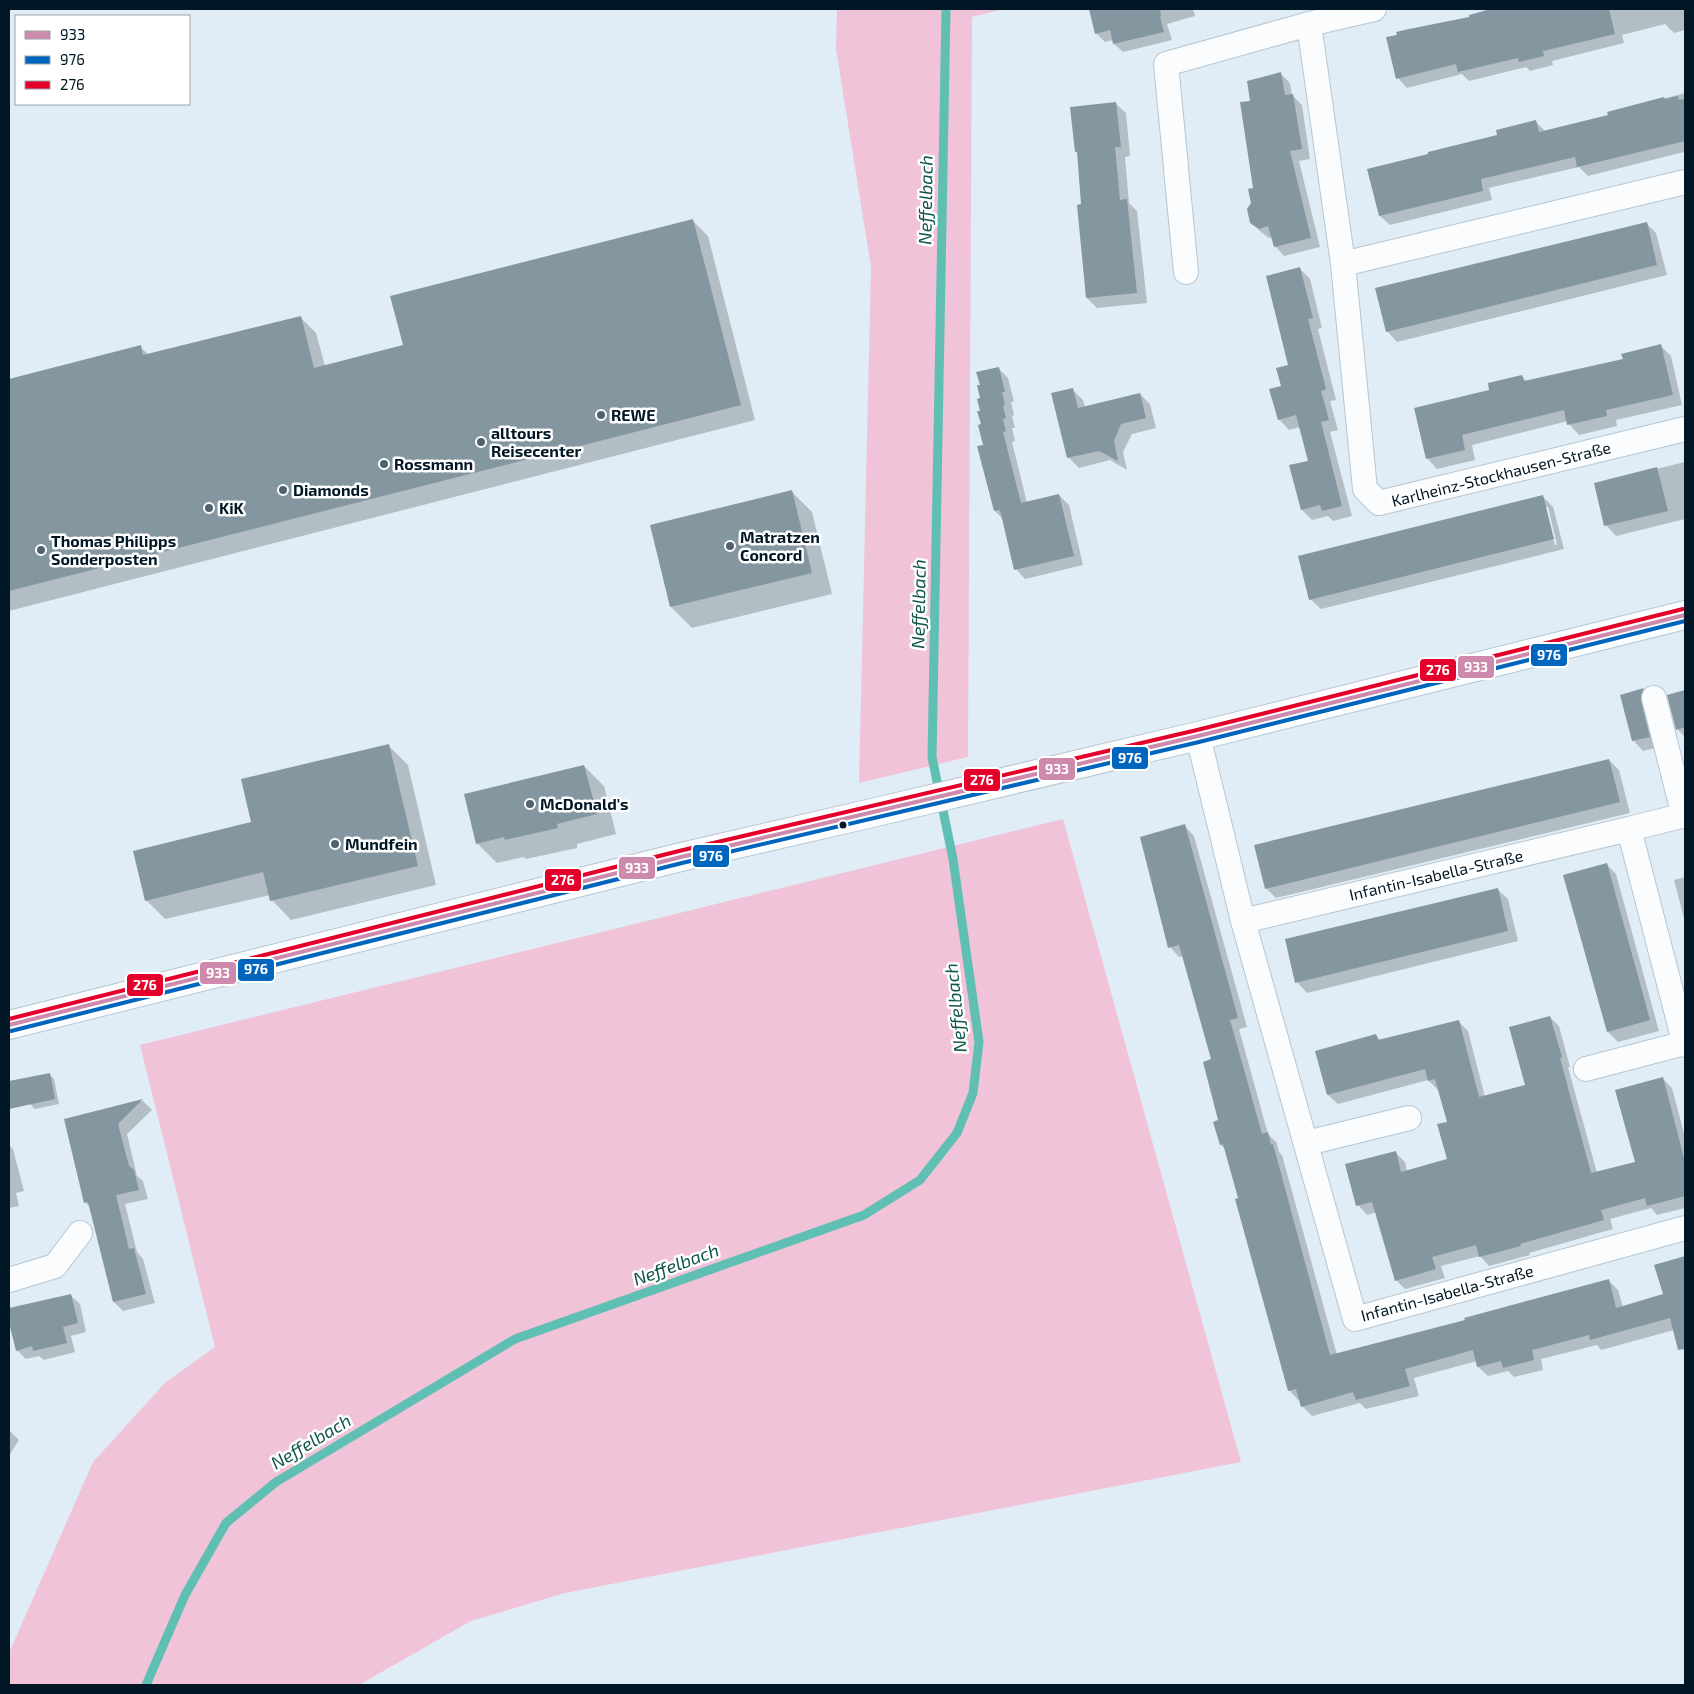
<svg xmlns="http://www.w3.org/2000/svg" width="1694" height="1694" font-family="'Exo 2',sans-serif">
<style>
.green{fill:#f0c3d8}
.shadow{fill:#0003;fill-rule:evenodd}
.lines{fill:none;stroke-linecap:round;stroke-linejoin:round}
.stream{stroke:#60bfb3;stroke-width:9}
.building{fill:#8496a0}
.minor-casing{stroke:#b6c6d2;stroke-width:26}
.tertiary-casing{stroke:#b6c6d2;stroke-width:30}
.minor{stroke:#fafcfe;stroke-width:24}
.tertiary{stroke:#fafcfe;stroke-width:28}
.bus-1-casing{stroke:#fff;stroke-width:8}
.bus-2-casing{stroke:#fff;stroke-width:8}
.bus-3-casing{stroke:#fff;stroke-width:8}
.bus-1{stroke:#ce8aac;stroke-width:4}
.bus-2{stroke:#0065bd;stroke-width:4}
.bus-3{stroke:#e4002b;stroke-width:4}
.poi-dot{fill:#4f626e;stroke:#fff;stroke-width:2}
.bus-dot{fill:#011725;stroke:#fff;stroke-width:2}
.labels{text-anchor:middle;stroke-width:5;stroke-linejoin:round;paint-order:stroke}
.poi-label{font-size:16px;font-weight:bold;fill:#011725;stroke:#fff;text-anchor:start}
.street-label{font-size:16px;fill:#011725;stroke:#fff}
.water-label{font-size:18px;font-style:italic;fill:#0f554a;stroke:#fff}
.line-badge{stroke:#fff;stroke-width:2}
.badge-label{font-size:14px;text-anchor:middle;font-weight:bold;fill:#fff}
</style>
<rect width="100%" height="100%" fill="#e0edf6"/>
<!-- green -->
<path class="green" d="M 837,9 L 1004,9 L 972,17 L 968,757 L 859,783 L 871,267 L 836,49 Z
M 1063,819 L 1241,1462 L 565,1593 L 471,1621 L 359,1685 L 9,1685 L 9,1653 L 93,1462 L 165,1383 L 215,1347 L 140,1045 Z"/>
<!-- shadow -->
<path class="shadow" d="M 1102,9 L 1193,9 L 1195,16 L 1167,24 L 1172,40 L 1123,52 L 1114,44 L 1113,40 L 1105,42 L 1096,33 L 1091,12 Z
M 1503,9 L 1685,9 L 1685,30 L 1674,33 L 1665,24 L 1622,35 L 1624,43 L 1552,61 L 1553,65 L 1530,71 L 1526,67 L 1469,81 L 1462,74 L 1407,88 L 1398,78 L 1471,18 Z
M 1281,74 L 1290,83 L 1292,95 L 1302,105 L 1310,159 L 1299,161 L 1320,247 L 1284,256 L 1275,246 L 1272,237 L 1269,238 L 1261,232 L 1251,222 L 1254,189 L 1251,102 Z
M 1685,93 L 1684,152 L 1588,176 L 1579,167 L 1489,188 L 1492,200 L 1390,225 L 1380,216 L 1369,170 L 1498,136 L 1536,122 L 1545,131 L 1610,116 L 1609,113 Z
M 1115,103 L 1126,113 L 1130,156 L 1125,157 L 1129,203 L 1137,211 L 1147,303 L 1097,308 L 1087,298 L 1083,206 L 1078,153 L 1076,151 Z
M 693,221 L 708,236 L 755,420 L 9,611 L 9,380 L 140,347 L 149,355 L 300,317 L 316,333 L 325,366 L 404,346 Z
M 1646,223 L 1656,233 L 1667,275 L 1397,342 L 1387,331 Z
M 1300,269 L 1310,279 L 1322,328 L 1318,329 L 1336,400 L 1330,401 L 1338,430 L 1330,432 L 1352,516 L 1333,521 L 1328,516 L 1312,520 L 1302,510 L 1310,461 L 1300,427 L 1289,430 L 1279,419 L 1283,387 L 1290,366 Z
M 1661,346 L 1671,356 L 1682,405 L 1616,420 L 1617,426 L 1579,435 L 1569,424 L 1568,421 L 1472,445 L 1475,460 L 1437,469 L 1427,458 L 1491,391 L 1522,376 L 1527,382 L 1624,360 Z
M 998,368 L 1008,378 L 1014,402 L 1011,402 L 1014,415 L 1012,416 L 1015,428 L 1012,428 L 1015,441 L 1012,442 L 1027,503 L 1059,495 L 1069,505 L 1083,565 L 1025,579 L 1016,569 L 1004,520 L 995,511 L 984,446 L 982,425 L 981,386 Z
M 1072,389 L 1083,400 L 1085,407 L 1140,394 L 1150,404 L 1156,428 L 1132,434 L 1123,452 L 1127,470 L 1110,460 L 1079,468 L 1069,458 L 1053,394 Z
M 1685,462 L 1685,519 L 1616,536 L 1606,525 L 1595,484 Z
M 791,491 L 812,512 L 832,594 L 692,628 L 671,607 Z
M 1543,497 L 1553,507 L 1564,549 L 1321,609 L 1310,599 ZM 1545,507 L 1548,507 L 1557,545 L 1555,545 Z
M 1643,690 L 1653,700 L 1659,747 L 1643,751 L 1633,740 L 1621,696 Z
M 1685,692 L 1685,737 L 1677,729 L 1669,696 Z
M 388,745 L 408,765 L 436,885 L 291,920 L 272,900 L 270,895 L 165,919 L 146,900 L 253,823 Z
M 1609,760 L 1619,770 L 1630,813 L 1276,898 L 1266,888 Z
M 584,766 L 604,786 L 616,834 L 577,844 L 577,848 L 526,859 L 524,857 L 497,863 L 477,843 Z
M 1185,826 L 1194,836 L 1247,1027 L 1239,1029 L 1268,1134 L 1277,1143 L 1279,1152 L 1282,1155 L 1337,1355 L 1466,1321 L 1609,1281 L 1618,1290 L 1623,1307 L 1664,1295 L 1656,1266 L 1685,1257 L 1685,1327 L 1601,1350 L 1597,1345 L 1541,1359 L 1543,1370 L 1514,1377 L 1508,1371 L 1488,1376 L 1478,1367 L 1477,1361 L 1414,1378 L 1419,1396 L 1366,1409 L 1360,1403 L 1312,1416 L 1302,1406 L 1300,1399 L 1298,1400 L 1289,1390 L 1240,1199 L 1226,1150 L 1221,1145 L 1215,1122 L 1220,1121 L 1212,1060 L 1184,956 L 1179,957 L 1170,947 Z
M 1606,864 L 1616,874 L 1659,1031 L 1618,1042 L 1608,1032 Z
M 1685,877 L 1685,922 L 1674,880 Z
M 1497,889 L 1508,899 L 1518,941 L 1307,993 L 1297,982 Z
M 1550,1017 L 1559,1026 L 1570,1067 L 1568,1067 L 1597,1173 L 1636,1162 L 1663,1079 L 1672,1088 L 1685,1137 L 1685,1208 L 1657,1215 L 1651,1208 L 1610,1219 L 1613,1229 L 1529,1253 L 1530,1255 L 1489,1266 L 1480,1256 L 1441,1266 L 1445,1278 L 1405,1289 L 1396,1280 L 1377,1212 L 1367,1215 L 1358,1205 L 1395,1152 L 1405,1162 L 1407,1171 L 1448,1160 L 1449,1122 L 1438,1090 L 1428,1080 L 1338,1104 L 1328,1095 L 1376,1035 L 1381,1041 L 1458,1021 L 1468,1031 L 1485,1097 L 1526,1086 Z
M 49,1074 L 54,1079 L 59,1104 L 35,1109 L 30,1104 Z
M 143,1101 L 152,1110 L 127,1134 L 137,1176 L 143,1181 L 148,1199 L 125,1204 L 137,1252 L 143,1259 L 155,1303 L 123,1311 L 114,1302 L 91,1208 L 85,1202 L 65,1120 Z
M 9,1145 L 13,1149 L 24,1191 L 16,1193 L 19,1206 L 9,1208 Z
M 70,1295 L 80,1304 L 86,1332 L 71,1336 L 75,1352 L 44,1360 L 39,1356 L 26,1359 L 17,1350 L 9,1318 L 9,1310 Z
M 9,1430 L 19,1440 L 9,1456 Z"/>
<g class="lines">
<!-- stream -->
<path class="stream" d="M 146,1685 L 185,1595 L 226,1523 L 276,1482 L 515,1339 L 864,1215 L 920,1180 L 957,1133 L 973,1093 L 979,1042 L 953,859 L 932,757 L 946,9"/>
</g>
<!-- building -->
<path class="building" d="M 1089,9 L 1160,9 L 1161,16 L 1160,17 L 1164,32 L 1113,44 L 1110,30 L 1095,34 Z
M 1491,9 L 1609,9 L 1615,34 L 1543,51 L 1544,56 L 1519,62 L 1518,58 L 1458,72 L 1456,64 L 1396,79 L 1386,37 L 1397,35 L 1396,32 L 1409,29 L 1469,17 L 1469,15 Z
M 1281,72 L 1285,95 L 1293,94 L 1302,149 L 1290,151 L 1311,238 L 1274,247 L 1268,226 L 1259,229 L 1250,223 L 1247,209 L 1251,203 L 1248,189 L 1253,188 L 1240,102 L 1250,101 L 1247,81 Z
M 1678,96 L 1679,100 L 1685,99 L 1685,141 L 1577,167 L 1575,157 L 1481,179 L 1483,191 L 1379,216 L 1367,169 L 1428,154 L 1428,152 L 1497,135 L 1496,130 L 1536,120 L 1539,132 L 1608,115 L 1607,112 L 1664,97 L 1665,99 Z
M 1116,102 L 1121,147 L 1115,147 L 1120,200 L 1127,199 L 1137,293 L 1086,298 L 1077,205 L 1081,204 L 1077,152 L 1075,152 L 1070,107 Z
M 693,219 L 741,405 L 9,591 L 9,379 L 141,345 L 143,355 L 301,316 L 314,368 L 403,345 L 390,296 Z
M 1647,222 L 1657,265 L 1386,332 L 1375,288 Z
M 1300,267 L 1313,318 L 1308,319 L 1326,389 L 1321,391 L 1329,420 L 1321,422 L 1342,506 L 1322,511 L 1320,505 L 1301,510 L 1289,465 L 1308,461 L 1296,415 L 1278,420 L 1269,389 L 1281,386 L 1276,368 L 1288,365 L 1266,276 Z
M 1661,344 L 1673,395 L 1606,410 L 1607,416 L 1567,425 L 1564,410 L 1462,435 L 1465,450 L 1426,459 L 1414,408 L 1489,390 L 1488,383 L 1522,375 L 1524,381 L 1623,359 L 1621,354 Z
M 999,367 L 1005,392 L 1002,392 L 1005,405 L 1003,406 L 1006,418 L 1003,419 L 1006,431 L 1003,432 L 1021,503 L 1059,494 L 1074,556 L 1014,570 L 1000,510 L 994,511 L 977,446 L 983,445 L 978,425 L 981,424 L 977,411 L 980,411 L 977,399 L 980,398 L 977,385 L 980,385 L 976,372 Z
M 1073,388 L 1078,408 L 1140,393 L 1146,418 L 1121,424 L 1114,441 L 1118,461 L 1099,451 L 1067,458 L 1051,393 Z
M 1657,467 L 1668,511 L 1604,526 L 1594,483 Z
M 792,490 L 812,573 L 670,607 L 650,525 Z
M 1543,495 L 1554,539 L 1309,600 L 1298,556 Z
M 1644,688 L 1641,695 L 1641,701 L 1650,737 L 1632,741 L 1620,695 Z
M 1685,690 L 1685,727 L 1676,730 L 1667,695 Z
M 389,744 L 418,866 L 270,901 L 263,872 L 145,901 L 133,851 L 251,822 L 241,779 Z
M 1609,759 L 1620,802 L 1265,889 L 1254,845 Z
M 584,765 L 597,814 L 557,824 L 558,828 L 505,840 L 504,837 L 476,844 L 464,794 Z
M 1185,824 L 1238,1018 L 1230,1020 L 1262,1134 L 1268,1132 L 1271,1145 L 1273,1144 L 1330,1355 L 1465,1320 L 1464,1318 L 1609,1279 L 1616,1308 L 1663,1294 L 1654,1265 L 1685,1256 L 1685,1349 L 1678,1350 L 1670,1318 L 1590,1340 L 1589,1335 L 1532,1350 L 1534,1360 L 1503,1368 L 1501,1361 L 1477,1367 L 1473,1350 L 1405,1369 L 1410,1386 L 1356,1400 L 1353,1392 L 1301,1407 L 1296,1389 L 1288,1391 L 1235,1199 L 1238,1198 L 1223,1144 L 1220,1145 L 1213,1122 L 1218,1120 L 1203,1062 L 1211,1059 L 1179,945 L 1168,948 L 1140,837 Z
M 1607,863 L 1650,1020 L 1607,1032 L 1563,875 Z
M 1498,888 L 1508,931 L 1295,983 L 1285,939 Z
M 1550,1016 L 1562,1057 L 1560,1058 L 1591,1173 L 1635,1162 L 1615,1090 L 1663,1077 L 1685,1162 L 1685,1196 L 1647,1206 L 1645,1198 L 1601,1210 L 1604,1220 L 1520,1244 L 1521,1246 L 1479,1257 L 1476,1245 L 1432,1257 L 1436,1269 L 1395,1281 L 1372,1202 L 1356,1206 L 1345,1164 L 1396,1151 L 1401,1172 L 1447,1159 L 1437,1124 L 1447,1122 L 1435,1079 L 1428,1081 L 1425,1069 L 1327,1095 L 1315,1051 L 1376,1034 L 1378,1040 L 1459,1020 L 1479,1097 L 1525,1085 L 1509,1027 Z
M 50,1073 L 55,1099 L 9,1109 L 9,1081 Z
M 143,1099 L 118,1124 L 129,1166 L 134,1170 L 139,1190 L 116,1195 L 129,1249 L 134,1248 L 146,1294 L 113,1302 L 88,1202 L 84,1203 L 64,1119 Z
M 71,1294 L 78,1323 L 63,1327 L 67,1343 L 33,1351 L 32,1346 L 16,1351 L 9,1323 L 9,1308 Z"/>
<g class="lines">
<defs>
<path id="minor" d="M 1309,24 L 1343,264 L 1365,489 L 1379,503 L 1685,429
M 1343,264 L 1685,182
M 1186,272 L 1166,64 L 1309,24 L 1374,9
M 1654,698 L 1684,816
M 1198,736 L 1243,921 L 1355,1319 L 1685,1228
M 1629,829 L 1685,815
M 1243,921 L 1629,829 L 1685,1045
M 1586,1069 L 1685,1043
M 1307,1143 L 1409,1118
M 9,1280 L 55,1266 L 80,1233"/>
<path id="tertiary" d="M 9,1025 L 681,857 L 872,813 L 1198,736 L 1685,615"/>
</defs>
<!-- minor casing -->
<use href="#minor" class="minor-casing"/>
<!-- tertiary casing -->
<use href="#tertiary" class="tertiary-casing"/>
<!-- minor -->
<use href="#minor" class="minor"/>
<!-- tertiary -->
<use href="#tertiary" class="tertiary"/>
<defs>
<path id="bus-1" d="M 9,1025 L 681,857 L 1198,736 L 1685,615"/>
<path id="bus-2" d="M 11,1031 L 682,863 L 1199,742 L 1685,621"/>
<path id="bus-3" d="M 9,1019 L 679,851 L 1197,730 L 1683,609"/>
</defs>
<!-- bus-1 casing -->
<use href="#bus-1" class="bus-1-casing"/>
<!-- bus-2 casing -->
<use href="#bus-2" class="bus-2-casing"/>
<!-- bus-3 casing -->
<use href="#bus-3" class="bus-3-casing"/>
<!-- bus-1 -->
<use href="#bus-1" class="bus-1"/>
<!-- bus-2 -->
<use href="#bus-2" class="bus-2"/>
<!-- bus-3 -->
<use href="#bus-3" class="bus-3"/>
</g>
<!-- markers -->
<g class="poi-dot">
<circle cx="601" cy="415" r="5"/>
<circle cx="481" cy="442" r="5"/>
<circle cx="384" cy="464" r="5"/>
<circle cx="283" cy="490" r="5"/>
<circle cx="209" cy="508" r="5"/>
<circle cx="730" cy="546" r="5"/>
<circle cx="41" cy="550" r="5"/>
<circle cx="530" cy="804" r="5"/>
<circle cx="335" cy="844" r="5"/>
</g>
<circle class="bus-dot" cx="843" cy="825" r="4.5"/>
<g class="labels">
<!-- poi labels -->
<g class="poi-label">
<text x="611" y="421">REWE</text>
<text x="491" y="439">alltours<tspan x="491" dy="18">Reisecenter</tspan></text>
<text x="394" y="470">Rossmann</text>
<text x="293" y="496">Diamonds</text>
<text x="219" y="514">KiK</text>
<text x="740" y="543">Matratzen<tspan x="740" dy="18">Concord</tspan></text>
<text x="51" y="547">Thomas Philipps<tspan x="51" dy="18">Sonderposten</tspan></text>
<text x="540" y="810">McDonald's</text>
<text x="345" y="850">Mundfein</text>
</g>
<!-- street labels -->
<g class="street-label">
<text transform="translate(1501 474) rotate(-14)" y="6">Karlheinz-Stockhausen-Straße</text>
<text transform="translate(1436 875) rotate(-13)" y="6">Infantin-Isabella-Straße</text>
<text transform="translate(1447 1293) rotate(-15)" y="6">Infantin-Isabella-Straße</text>
</g>
<!-- water labels -->
<g class="water-label">
<text transform="translate(926 200) rotate(-89)" y="6">Neffelbach</text>
<text transform="translate(919 604) rotate(-89)" y="6">Neffelbach</text>
<text transform="translate(956 1008) rotate(-96)" y="6">Neffelbach</text>
<text transform="translate(676 1265) rotate(-20)" y="6">Neffelbach</text>
<text transform="translate(311 1442) rotate(-31)" y="6">Neffelbach</text>
</g>
</g>
<g class="line-badge">
<rect x="1530" y="643" width="38" height="24" rx="5" fill="#0065bd"/>
<rect x="1457" y="655" width="38" height="24" rx="5" fill="#ce8aac"/>
<rect x="1419" y="658" width="38" height="24" rx="5" fill="#e4002b"/>
<rect x="1111" y="746" width="38" height="24" rx="5" fill="#0065bd"/>
<rect x="1038" y="757" width="38" height="24" rx="5" fill="#ce8aac"/>
<rect x="963" y="768" width="38" height="24" rx="5" fill="#e4002b"/>
<rect x="692" y="844" width="38" height="24" rx="5" fill="#0065bd"/>
<rect x="618" y="856" width="38" height="24" rx="5" fill="#ce8aac"/>
<rect x="544" y="868" width="38" height="24" rx="5" fill="#e4002b"/>
<rect x="237" y="958" width="38" height="24" rx="5" fill="#0065bd"/>
<rect x="199" y="961" width="38" height="24" rx="5" fill="#ce8aac"/>
<rect x="126" y="973" width="38" height="24" rx="5" fill="#e4002b"/>
</g>
<g class="badge-label">
<text x="1549" y="660">976</text>
<text x="1476" y="672">933</text>
<text x="1438" y="675">276</text>
<text x="1130" y="763">976</text>
<text x="1057" y="774">933</text>
<text x="982" y="785">276</text>
<text x="711" y="861">976</text>
<text x="637" y="873">933</text>
<text x="563" y="885">276</text>
<text x="256" y="974">976</text>
<text x="218" y="978">933</text>
<text x="145" y="990">276</text>
</g>
<!-- border -->
<rect width="1694" height="1694" fill="none" stroke="#011725" stroke-width="20"/>
<!-- legend -->
<rect x="15" y="15" width="175" height="90" fill="#ffffff" stroke="#99a2a8"/>
<rect x="25" y="31" width="25" height="8" fill="#ce8aac" stroke="#99a2a8"/>
<text x="60" y="40" font-size="15" fill="#011725">933</text>
<rect x="25" y="56" width="25" height="8" fill="#0065bd" stroke="#99a2a8"/>
<text x="60" y="65" font-size="15" fill="#011725">976</text>
<rect x="25" y="81" width="25" height="8" fill="#e4002b" stroke="#99a2a8"/>
<text x="60" y="90" font-size="15" fill="#011725">276</text>
</svg>
